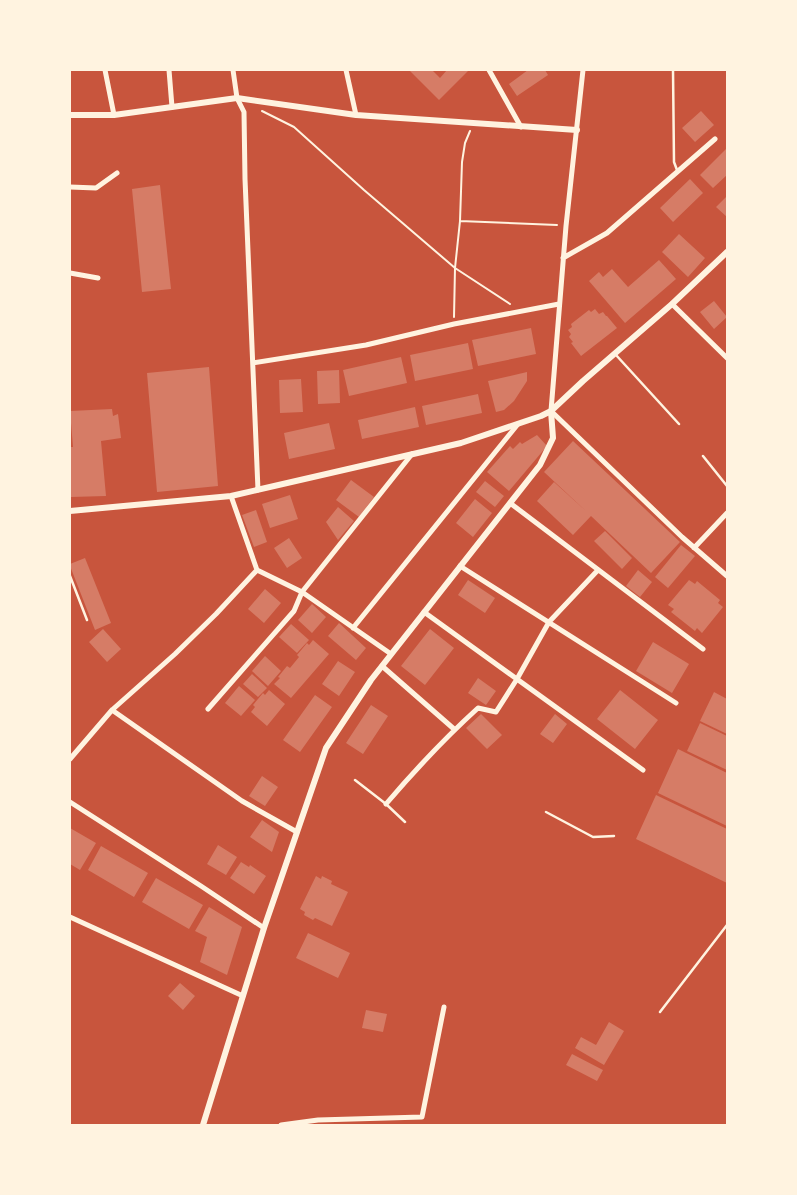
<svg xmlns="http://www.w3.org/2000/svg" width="797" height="1195" font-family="Signika,sans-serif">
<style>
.building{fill:#d67c66}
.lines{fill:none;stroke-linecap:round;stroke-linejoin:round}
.path{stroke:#fff3e0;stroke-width:2}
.service{stroke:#fff3e0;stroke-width:2.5}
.minor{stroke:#fff3e0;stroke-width:5}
.tertiary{stroke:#fff3e0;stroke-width:6}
</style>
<rect width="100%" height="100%" fill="#c8553d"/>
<!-- building -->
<path class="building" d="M 412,70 L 432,70 L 440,78 L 447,70 L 469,70 L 439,100 L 410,71 Z
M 528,70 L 545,70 L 548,75 L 517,96 L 509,84 Z
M 701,111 L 714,125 L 695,142 L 682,128 Z
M 727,148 L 727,175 L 713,188 L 700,175 Z
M 690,179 L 703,193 L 673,222 L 660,208 Z
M 160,185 L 171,289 L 142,292 L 132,189 Z
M 727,196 L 727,217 L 716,207 Z
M 679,234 L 705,258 L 688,277 L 662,252 Z
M 659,260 L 676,279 L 625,323 L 589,281 L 599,272 L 603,277 L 612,269 L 628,287 Z
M 714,301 L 727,317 L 714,329 L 700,312 Z
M 595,309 L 599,314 L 603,312 L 606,316 L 607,316 L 617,328 L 581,356 L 571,343 L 573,342 L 569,337 L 571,334 L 568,330 L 572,327 L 571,324 L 589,310 L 591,312 Z
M 531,328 L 536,354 L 478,366 L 472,340 Z
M 468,343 L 473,369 L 415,381 L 410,355 Z
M 401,357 L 407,383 L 349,396 L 343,370 Z
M 209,367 L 218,486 L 157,492 L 147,373 Z
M 339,370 L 340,403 L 318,404 L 317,371 Z
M 527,372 L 527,381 L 514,401 L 504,410 L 496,412 L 488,381 Z
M 301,379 L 303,412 L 280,413 L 279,380 Z
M 478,394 L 482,413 L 426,425 L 422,406 Z
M 415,407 L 419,427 L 362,439 L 358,420 Z
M 112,409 L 113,416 L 118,414 L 121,438 L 101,441 L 106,496 L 71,497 L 70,447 L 73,447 L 70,411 Z
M 329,423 L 335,449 L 289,459 L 284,433 Z
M 537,435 L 547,446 L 509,491 L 487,472 L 510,446 L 513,449 L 520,442 L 522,444 Z
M 573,441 L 680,542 L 651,573 L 591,516 L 573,535 L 537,501 L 554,482 L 587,512 L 544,472 Z
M 351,480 L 374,497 L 359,517 L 336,500 Z
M 485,481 L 504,496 L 495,507 L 476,492 Z
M 290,495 L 298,519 L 270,528 L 262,504 Z
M 475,499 L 492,513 L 473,537 L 456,523 Z
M 338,507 L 354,521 L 338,540 L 326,522 Z
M 256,510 L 267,542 L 254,547 L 242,515 Z
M 605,531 L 632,558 L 622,569 L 594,541 Z
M 289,538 L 302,558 L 287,568 L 274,548 Z
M 681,545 L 695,556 L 668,588 L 655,577 Z
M 85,558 L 111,623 L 95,630 L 70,566 L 70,564 Z
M 638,570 L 652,582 L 640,597 L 626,586 Z
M 468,580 L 495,598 L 485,613 L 458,595 Z
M 689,580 L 695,584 L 697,581 L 720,600 L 718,603 L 723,607 L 702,633 L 697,628 L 695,631 L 671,612 L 674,609 L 668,605 Z
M 265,589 L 281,603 L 264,623 L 248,609 Z
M 312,604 L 326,617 L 312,633 L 298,620 Z
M 339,623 L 366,648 L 356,660 L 328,636 Z
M 291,624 L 309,640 L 297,653 L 279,637 Z
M 103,629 L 121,649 L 107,662 L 89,642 Z
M 430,629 L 454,648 L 425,685 L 401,666 Z
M 313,640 L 329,654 L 291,698 L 274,684 L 280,678 L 278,677 L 287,666 L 290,668 L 299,657 L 297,655 L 307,643 L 309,645 Z
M 653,642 L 689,664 L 672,693 L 636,671 Z
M 265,656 L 281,671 L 268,686 L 252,671 Z
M 338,661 L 355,672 L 339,696 L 322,684 Z
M 252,674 L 267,688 L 258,697 L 243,684 Z
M 478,678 L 496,691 L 486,705 L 468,693 Z
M 239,686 L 255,700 L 241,716 L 225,703 Z
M 269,690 L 285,704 L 267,726 L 251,712 L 255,707 L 253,705 L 263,693 L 265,695 Z
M 620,690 L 658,720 L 635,749 L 597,719 Z
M 714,692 L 727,699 L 727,734 L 700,721 Z
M 315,695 L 332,707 L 300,752 L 283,740 Z
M 371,705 L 388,716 L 363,754 L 346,743 Z
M 481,714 L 502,735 L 487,749 L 466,728 Z
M 555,714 L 567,724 L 553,743 L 540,734 Z
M 700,723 L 727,736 L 727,770 L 687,751 Z
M 678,749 L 727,773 L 727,826 L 658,793 Z
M 262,776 L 278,787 L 265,806 L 249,796 Z
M 656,795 L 727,829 L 727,883 L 636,839 Z
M 262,820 L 279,832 L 272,852 L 250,837 Z
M 70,828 L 96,843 L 80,870 L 70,864 Z
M 218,845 L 237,857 L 226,875 L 207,864 Z
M 101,846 L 148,873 L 134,897 L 88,870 Z
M 241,862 L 249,867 L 250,865 L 266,876 L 254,894 L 230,878 Z
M 316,876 L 321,879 L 322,876 L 332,881 L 331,884 L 348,892 L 332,926 L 315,918 L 313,920 L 304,915 L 305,912 L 300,909 Z
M 156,878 L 203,905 L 189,929 L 142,902 Z
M 209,907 L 242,927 L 227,975 L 200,962 L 207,937 L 195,931 Z
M 308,933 L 350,953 L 338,978 L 296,958 Z
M 180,983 L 195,996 L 183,1010 L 168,996 Z
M 366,1010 L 387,1014 L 383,1032 L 362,1028 Z
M 609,1022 L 624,1031 L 604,1065 L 575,1048 L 581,1037 L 596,1045 Z
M 572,1054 L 603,1070 L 597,1081 L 566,1065 Z"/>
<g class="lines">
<!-- path -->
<path class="path" d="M 262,111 L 294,127 L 364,190 L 455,268 L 510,304
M 460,221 L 557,225
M 454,317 L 455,268 L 460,221 L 462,162 L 465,143 L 470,131"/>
<!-- service -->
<path class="service" d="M 673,70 L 674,162 L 677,170
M 616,355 L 679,424
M 703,456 L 727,486
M 70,576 L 87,620
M 355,780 L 386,804 L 405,822
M 546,812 L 593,837 L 614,836
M 660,1012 L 727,925"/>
<!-- minor -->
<path class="minor" d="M 105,70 L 114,115
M 169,70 L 172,107
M 233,70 L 237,98 L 244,112 L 245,179 L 258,490
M 346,70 L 356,115
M 489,70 L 521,127
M 583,70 L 566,226 L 551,411 L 682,537 L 727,576
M 70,187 L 96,188 L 117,173
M 563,258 L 607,233 L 715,139
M 70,273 L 98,278
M 672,304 L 727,358
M 253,363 L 366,345 L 454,324 L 559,304
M 231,496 L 257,570 L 302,592 L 391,654
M 510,503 L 703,649
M 694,548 L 727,513
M 460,566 L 676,703
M 424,612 L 643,770
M 353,628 L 518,424
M 382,666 L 454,729
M 208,709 L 294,611 L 302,592 L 412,454
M 112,710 L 242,801 L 297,832
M 70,759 L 112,710 L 175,654 L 216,614 L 257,570
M 70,802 L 201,886 L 264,928
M 386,804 C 415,770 445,738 478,708 L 496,712 L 517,679 L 549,622 L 598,570
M 70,917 L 243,996
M 281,1125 L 318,1120 L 422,1117 L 444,1007"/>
<!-- tertiary -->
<path class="tertiary" d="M 70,115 L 114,115 L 237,98 L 356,115 L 577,130
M 70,511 L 231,496 L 461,443 L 541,416 L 551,411 L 583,381 L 672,304 L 727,252
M 203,1125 L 264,928 L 326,748 L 371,680 L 540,465 L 553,438 L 551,411"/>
</g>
<!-- border -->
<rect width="797" height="1195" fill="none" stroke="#fff3e0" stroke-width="142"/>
</svg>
